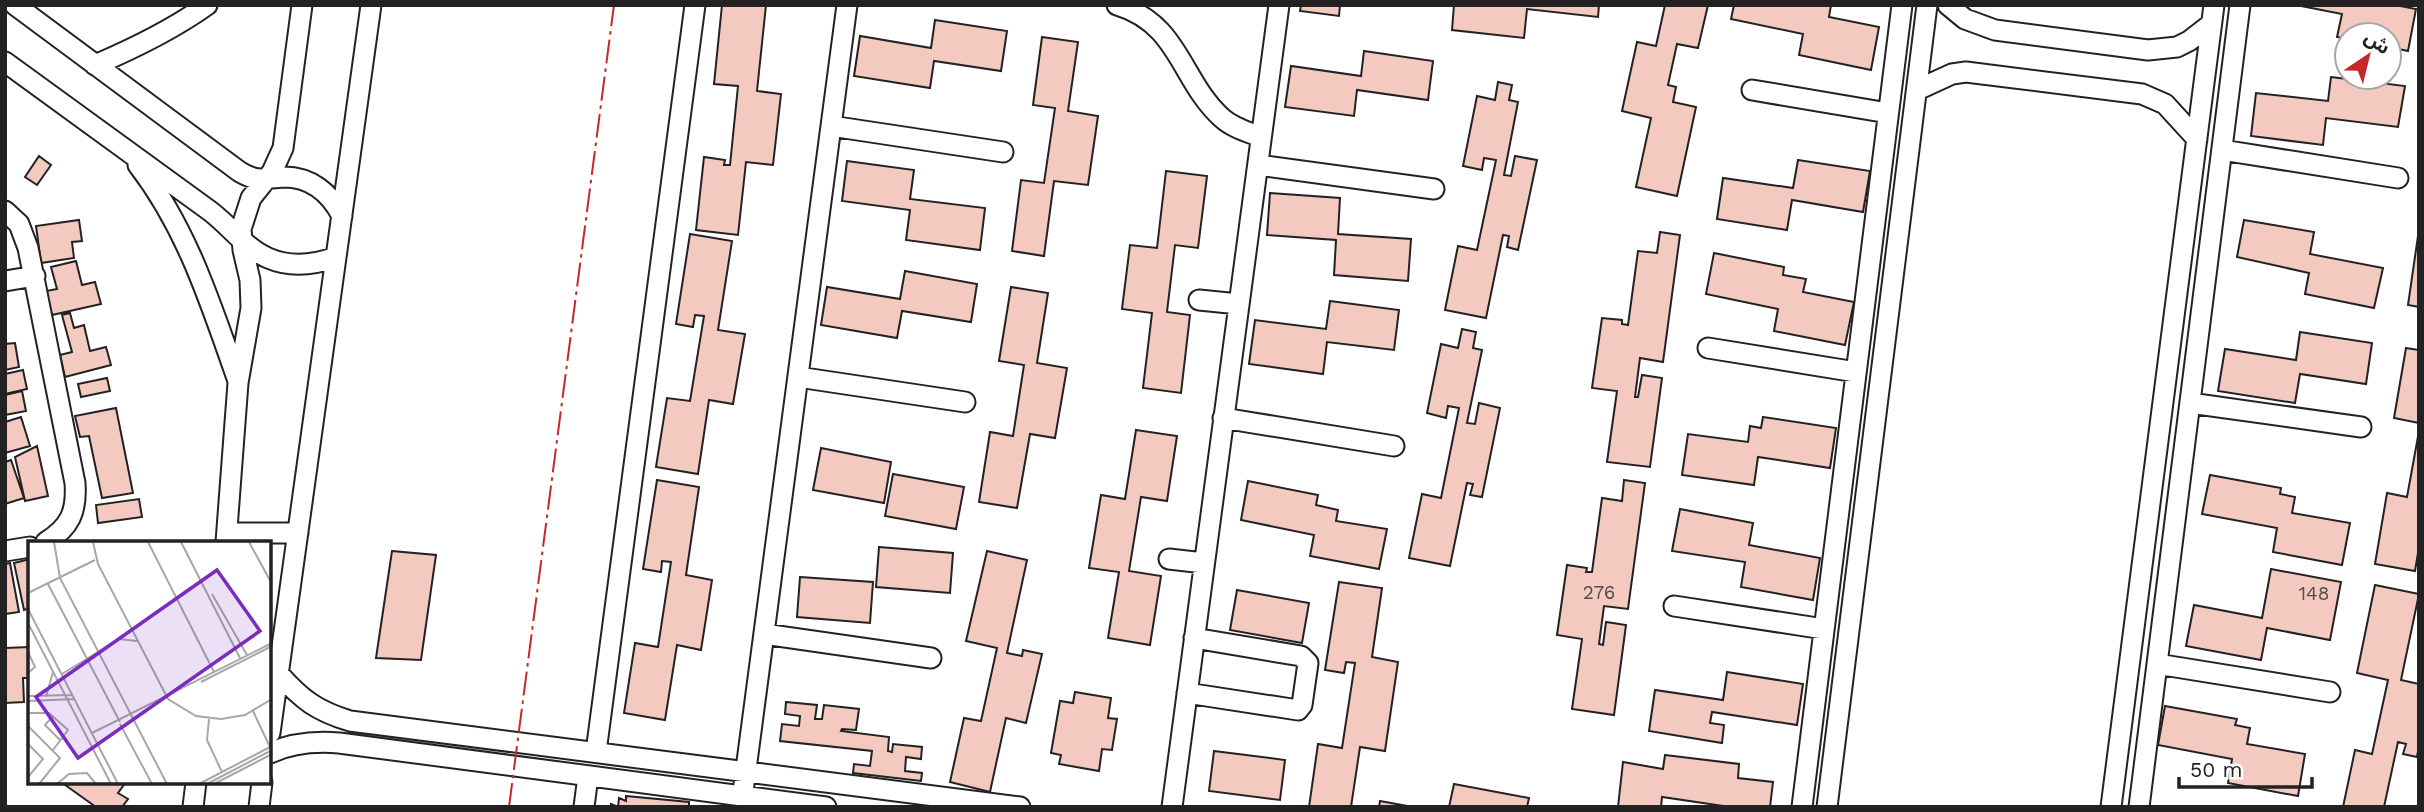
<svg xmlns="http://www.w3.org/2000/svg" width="2424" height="812" font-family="'Work Sans','Noto Sans Arabic',sans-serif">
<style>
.building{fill:#f3c9c0;stroke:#222;stroke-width:2}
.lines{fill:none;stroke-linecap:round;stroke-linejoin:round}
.minor-casing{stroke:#222;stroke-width:23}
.minor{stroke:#fff;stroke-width:19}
.power{stroke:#c62828;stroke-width:2;stroke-dasharray:24 5 3.5 5;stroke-linecap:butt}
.labels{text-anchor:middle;stroke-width:5;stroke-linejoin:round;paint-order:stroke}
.number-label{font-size:19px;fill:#564c4a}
.inset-road{fill:none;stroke:#a7a7a7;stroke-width:2}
.view{fill:#7b2cbf;fill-opacity:0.15;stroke:#7b2cbf;stroke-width:3.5}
.inset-edge{fill:none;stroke:#222;stroke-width:3.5}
</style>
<rect width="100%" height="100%" fill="#fff"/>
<!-- building -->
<path class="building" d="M 722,5 L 766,5 L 757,91 L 781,94 L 773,165 L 746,162 L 738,235 L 696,230 L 704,157 L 725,160 L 724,165 L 730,165 L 738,86 L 714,84 Z
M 1301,5 L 1340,5 L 1339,16 L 1300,11 Z
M 1454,5 L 1599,5 L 1598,17 L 1527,9 L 1524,38 L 1452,30 Z
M 1665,5 L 1708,5 L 1698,48 L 1677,44 L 1668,85 L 1676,87 L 1673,102 L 1696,107 L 1677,196 L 1636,187 L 1651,118 L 1622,111 L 1637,42 L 1656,46 Z
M 1734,5 L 1831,5 L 1829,17 L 1879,27 L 1871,70 L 1799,55 L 1803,34 L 1731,19 Z
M 2296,5 L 2395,5 L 2416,9 L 2408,51 L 2389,47 L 2389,35 L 2347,35 L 2347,39 L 2337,37 L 2342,14 Z
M 935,20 L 1007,31 L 1001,71 L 934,61 L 930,88 L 854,76 L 860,36 L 931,48 Z
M 1042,37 L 1078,42 L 1068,111 L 1098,116 L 1088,185 L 1054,181 L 1044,256 L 1012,251 L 1021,180 L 1044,183 L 1055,108 L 1033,105 Z
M 1364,51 L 1433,61 L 1428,100 L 1357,90 L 1354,116 L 1285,107 L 1291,66 L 1361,76 Z
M 2331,77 L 2405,86 L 2398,127 L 2326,118 L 2323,145 L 2251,136 L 2256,93 L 2328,101 Z
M 1498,82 L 1512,85 L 1509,100 L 1518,102 L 1504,175 L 1511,176 L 1515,156 L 1537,160 L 1518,250 L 1507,247 L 1509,236 L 1503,235 L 1486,318 L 1445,310 L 1458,246 L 1477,250 L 1496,160 L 1484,158 L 1482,170 L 1463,166 L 1477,96 L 1495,100 Z
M 39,156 L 51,165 L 37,185 L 25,177 Z
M 1798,160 L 1870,171 L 1863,212 L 1792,200 L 1787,230 L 1717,219 L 1723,178 L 1793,188 Z
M 847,161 L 914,170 L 910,199 L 985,208 L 980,250 L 906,240 L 910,210 L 842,201 Z
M 1166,171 L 1207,176 L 1198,248 L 1175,245 L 1167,312 L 1190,315 L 1181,393 L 1143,388 L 1152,313 L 1122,309 L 1130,245 L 1157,248 Z
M 1270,193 L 1340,198 L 1338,234 L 1411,239 L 1408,281 L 1334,275 L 1336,240 L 1267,235 Z
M 79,220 L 82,241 L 72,242 L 74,258 L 41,263 L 36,226 Z
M 2244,220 L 2314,232 L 2310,254 L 2383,268 L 2374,308 L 2305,294 L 2309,273 L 2237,257 Z
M 1660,232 L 1680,235 L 1663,362 L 1640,358 L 1635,397 L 1638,397 L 1642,375 L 1662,378 L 1650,467 L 1607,462 L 1617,391 L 1592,388 L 1602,318 L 1622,320 L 1622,324 L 1628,325 L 1638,251 L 1657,253 Z
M 690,234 L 732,241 L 718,330 L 745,334 L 733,404 L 709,400 L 698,474 L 656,467 L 667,398 L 690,401 L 704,316 L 695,315 L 693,327 L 676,324 Z
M 2418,236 L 2419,236 L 2419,307 L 2408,305 Z
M 1714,253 L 1784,267 L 1783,275 L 1806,279 L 1803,292 L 1854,302 L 1845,345 L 1774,331 L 1778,309 L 1706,294 Z
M 76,261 L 82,285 L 95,282 L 101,304 L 52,315 L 46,291 L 57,289 L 51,267 Z
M 905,271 L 977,284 L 971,322 L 902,311 L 897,338 L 821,325 L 827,287 L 900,299 Z
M 1011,287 L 1048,293 L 1037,363 L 1067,368 L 1055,438 L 1030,434 L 1017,508 L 979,502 L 990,432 L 1013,436 L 1024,365 L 999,361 Z
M 1330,301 L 1399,310 L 1394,350 L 1327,342 L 1323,374 L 1249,364 L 1255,320 L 1326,329 Z
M 70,313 L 74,328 L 84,325 L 90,351 L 106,347 L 111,365 L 65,377 L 60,355 L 72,352 L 62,315 Z
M 1462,329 L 1476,332 L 1473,348 L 1482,350 L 1467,423 L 1475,424 L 1479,403 L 1500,408 L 1482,497 L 1470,495 L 1473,484 L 1467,483 L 1450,566 L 1409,558 L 1422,494 L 1441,498 L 1459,408 L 1448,406 L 1446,418 L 1427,413 L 1441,344 L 1458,348 Z
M 2300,332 L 2372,343 L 2366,384 L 2300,374 L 2295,403 L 2218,391 L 2225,349 L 2296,360 Z
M 15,343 L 19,367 L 5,370 L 5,344 Z
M 2406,348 L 2419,350 L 2419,423 L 2394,418 Z
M 23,370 L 27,389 L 5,394 L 5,374 Z
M 107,378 L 110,391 L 81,397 L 78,384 Z
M 22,391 L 26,411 L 5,415 L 5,395 Z
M 116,408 L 133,493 L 102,498 L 89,436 L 80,437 L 75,416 Z
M 21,417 L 30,446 L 5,453 L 5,422 Z
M 1763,417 L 1836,428 L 1830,468 L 1758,457 L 1754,485 L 1682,475 L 1688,434 L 1748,442 L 1750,426 L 1761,428 Z
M 1136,430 L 1177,436 L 1167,501 L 1141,497 L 1129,571 L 1161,576 L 1150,645 L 1108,638 L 1119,572 L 1089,568 L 1101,495 L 1125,499 Z
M 2419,431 L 2419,547 L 2415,571 L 2375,564 L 2387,493 L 2407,497 Z
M 37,446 L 48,496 L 25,501 L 15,457 Z
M 821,448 L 891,462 L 884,503 L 813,490 Z
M 11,460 L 24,498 L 5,504 L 5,462 Z
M 893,474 L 964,487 L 956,529 L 885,516 Z
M 2210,475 L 2281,488 L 2280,494 L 2295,497 L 2292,513 L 2350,523 L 2342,565 L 2273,552 L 2277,528 L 2202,514 Z
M 657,480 L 699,487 L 686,575 L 712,580 L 701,650 L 677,645 L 665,720 L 624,713 L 635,643 L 658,647 L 671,562 L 662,561 L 661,572 L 643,569 Z
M 1624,480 L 1645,483 L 1628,609 L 1604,606 L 1599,644 L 1603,645 L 1606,622 L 1626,625 L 1614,715 L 1572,709 L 1582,639 L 1557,635 L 1567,565 L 1587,568 L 1586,572 L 1592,572 L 1602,498 L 1622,501 Z
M 1248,481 L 1318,495 L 1316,505 L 1338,510 L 1336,521 L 1387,529 L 1379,569 L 1310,556 L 1314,535 L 1241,520 Z
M 139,499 L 142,517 L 98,523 L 96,505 Z
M 1680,509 L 1753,523 L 1749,545 L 1820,558 L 1813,600 L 1741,587 L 1745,562 L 1672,551 Z
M 879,547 L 953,553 L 950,593 L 876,587 Z
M 392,551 L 436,555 L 421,660 L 376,658 Z
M 987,551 L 1027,560 L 1007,653 L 1022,656 L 1023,650 L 1042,654 L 1026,723 L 1006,718 L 990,792 L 950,782 L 964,718 L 981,721 L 997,648 L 966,641 Z
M 30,559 L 30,608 L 24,610 L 14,563 Z
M 10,563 L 19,612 L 5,614 L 5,564 Z
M 2271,569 L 2341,582 L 2330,640 L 2267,628 L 2261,660 L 2186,646 L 2194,605 L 2262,618 Z
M 800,577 L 873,582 L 870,623 L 797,617 Z
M 1339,582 L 1382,588 L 1372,657 L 1398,662 L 1385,751 L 1360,747 L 1351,807 L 1309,807 L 1318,744 L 1342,748 L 1355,663 L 1346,662 L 1344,673 L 1325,670 Z
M 2375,585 L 2419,594 L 2401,680 L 2419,684 L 2419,746 L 2417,757 L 2403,754 L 2406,744 L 2398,742 L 2384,807 L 2343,807 L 2355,750 L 2372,754 L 2388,680 L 2357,673 Z
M 1237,590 L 1309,603 L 1302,643 L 1230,630 Z
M 30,647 L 30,678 L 23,678 L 24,702 L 5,703 L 5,648 Z
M 1727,672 L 1803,684 L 1797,725 L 1712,712 L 1710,723 L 1724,725 L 1722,743 L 1649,731 L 1655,690 L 1723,700 Z
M 1075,692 L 1111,698 L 1108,718 L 1117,719 L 1112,750 L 1102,749 L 1099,771 L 1059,764 L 1061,755 L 1051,753 L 1060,701 L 1073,703 Z
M 786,702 L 817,705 L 815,719 L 822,719 L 824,705 L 859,709 L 856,730 L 842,729 L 841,731 L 889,737 L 888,751 L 892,752 L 893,744 L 922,747 L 921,759 L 906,757 L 905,771 L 922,773 L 921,781 L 853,773 L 854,764 L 870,766 L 872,751 L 780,741 L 782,724 L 799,726 L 800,716 L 785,714 Z
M 2165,706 L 2237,719 L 2235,725 L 2250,728 L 2247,744 L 2305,754 L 2298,796 L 2228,783 L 2232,759 L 2158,745 Z
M 1214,751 L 1285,760 L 1280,800 L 1209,791 Z
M 1665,755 L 1739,764 L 1738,778 L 1773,782 L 1770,807 L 1730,807 L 1662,797 L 1661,807 L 1618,807 L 1623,762 L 1663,769 Z
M 61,782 L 126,782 L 118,793 L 128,799 L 122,807 L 96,807 Z
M 1454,784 L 1529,798 L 1527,807 L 1449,807 Z
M 626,796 L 689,802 L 689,807 L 611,807 L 611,804 L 618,807 L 619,798 L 626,801 Z
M 1380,801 L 1413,807 L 1379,807 Z"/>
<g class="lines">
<defs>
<path id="minor" d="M 15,5 L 240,172 C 259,183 264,178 284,177 C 311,177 330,193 342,216
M 1117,5 C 1180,24 1180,80 1222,118 C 1233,128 1248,132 1261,137
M 1948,5 L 1965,19 L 1995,30 L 2148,50 L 2177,47 L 2189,41 L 2211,24
M 5,62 C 73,112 142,161 210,211 C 230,226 245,248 268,258 C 291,268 314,265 336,257
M 95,65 C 135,48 172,30 207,5
M 1752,90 L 1888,113
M 1917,90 L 1952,74 L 1966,72 L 2142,94 L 2165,104 L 2197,139
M 831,126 L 1003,152
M 2222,150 L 2398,178
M 138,165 C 188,230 211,305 238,381
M 1258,165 L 1434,189
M 5,211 L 19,224 L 28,248 L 75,483 C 77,512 70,527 46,542
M 5,281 L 35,276
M 1199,300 L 1239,304
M 1708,348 L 1856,372
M 798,377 L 965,402
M 2190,403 L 2361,427
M 1223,418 L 1394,446
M 227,533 L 298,533
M 226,542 L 238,383 L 251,308 L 250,280 L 243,250 L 241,229 L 251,198 L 272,172 L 283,148 L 302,5
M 5,551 L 30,547
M 1169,559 L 1204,563
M 1674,606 L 1824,629
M 764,634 L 931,658
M 2157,664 L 2330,692
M 279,674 C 302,700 317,711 350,721 L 1020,807
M 1187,693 L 1298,710 L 1302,705 L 1308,663 L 1301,656 L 1194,638
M 270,733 L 371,5
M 596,752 L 695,5
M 270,753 C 292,743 315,741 339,743 L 826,807
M 193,807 L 196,782
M 259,807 L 262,782
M 584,807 L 588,776
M 741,807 L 847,5
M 1172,807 L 1279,5
M 1802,807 L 1902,5
M 1827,807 L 1927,5
M 2111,807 L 2214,5
M 2139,807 L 2240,5"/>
</defs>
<!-- minor casing -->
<use href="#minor" class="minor-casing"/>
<!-- minor -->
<use href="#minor" class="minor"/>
<!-- power -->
<path class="power" d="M 509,807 L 614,5"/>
</g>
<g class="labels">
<!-- number labels -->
<g class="number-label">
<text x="1599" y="599">276</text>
<text x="2314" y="600">148</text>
</g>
</g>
<!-- overview -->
<g transform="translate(28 541)">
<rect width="243" height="243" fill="#fff"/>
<path class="inset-road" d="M 26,1 L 32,37 L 139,243M 65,1 L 70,23 L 140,158 L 168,175 L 193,178 L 217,174 L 244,158M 120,1 L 186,131M 153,1 L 212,117M 221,1 L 244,43M 20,43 L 92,181M 0,52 L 67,19M 184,53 L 219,114M 0,68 L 90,243M 0,82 L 83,243M 0,111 L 7,126 L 0,132M 34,133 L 91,98 L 109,100M 173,141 L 244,105M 0,155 L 44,154M 18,156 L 25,131M 0,160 L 46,158M 225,170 L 242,206M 0,172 L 21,172 L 40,189 L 25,209M 25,175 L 17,184 L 33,200M 181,178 L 179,199 L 194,231M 92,183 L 124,243M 0,185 L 32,217 L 11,243M 64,192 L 244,102M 0,203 L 15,218 L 0,236M 29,243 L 41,233 L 59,232 L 68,243M 171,243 L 244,205M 179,243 L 244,209M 186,243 L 244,213"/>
<path class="view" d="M 189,29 L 232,90 L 50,217 L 8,156 Z"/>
<rect width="243" height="243" class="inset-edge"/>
</g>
<!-- border -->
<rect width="2424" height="812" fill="none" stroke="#222222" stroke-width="14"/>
<!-- north arrow -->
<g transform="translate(2368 56) rotate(35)"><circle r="33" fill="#ffffff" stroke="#a7a7a7" stroke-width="2"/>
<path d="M0-5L12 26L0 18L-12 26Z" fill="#c62828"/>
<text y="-10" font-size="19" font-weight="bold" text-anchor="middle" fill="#222222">ش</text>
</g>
<!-- scale -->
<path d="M2179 777v10h133v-10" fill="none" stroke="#222222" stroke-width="3.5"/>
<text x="2190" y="777" font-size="21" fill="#222222" stroke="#ffffff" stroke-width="5" paint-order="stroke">50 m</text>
</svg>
